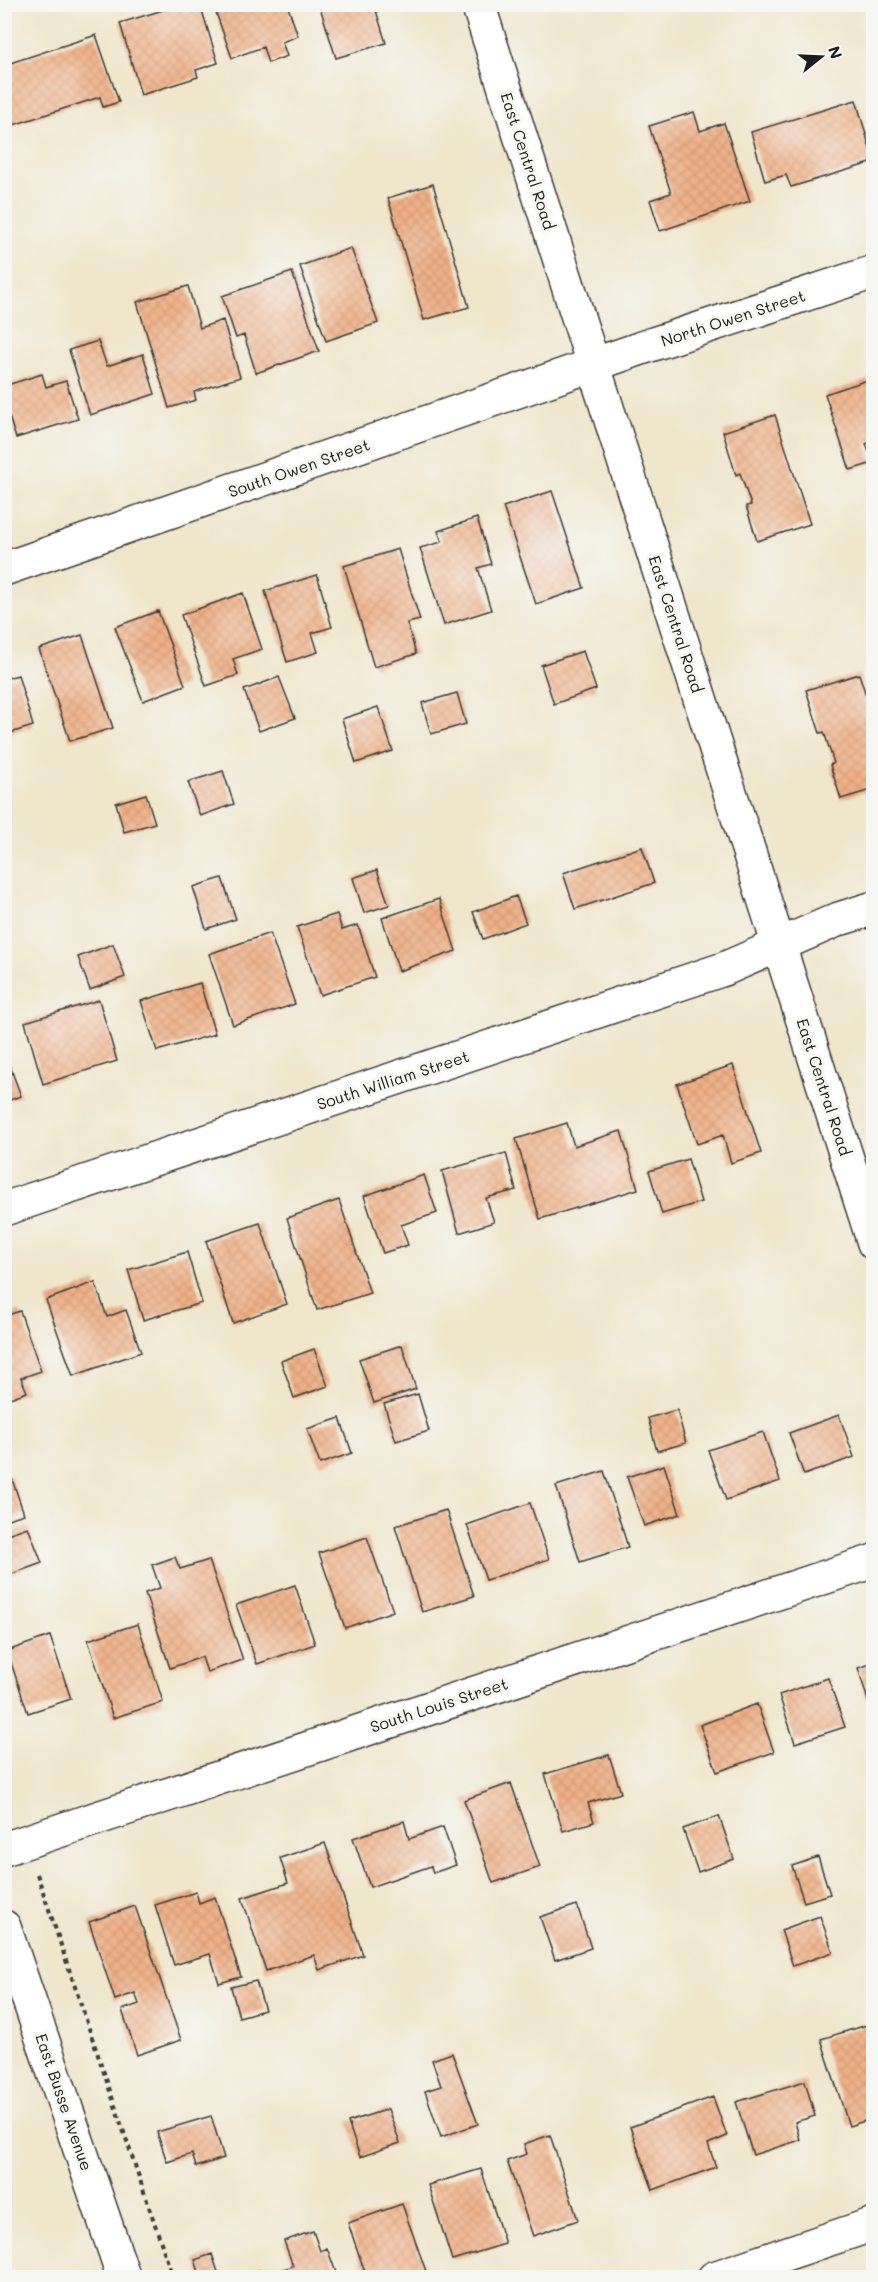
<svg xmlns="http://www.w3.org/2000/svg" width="878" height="2282" font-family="Mali,sans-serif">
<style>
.building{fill:url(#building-cross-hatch)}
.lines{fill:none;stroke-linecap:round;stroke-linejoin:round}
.minor-casing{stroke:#3c3a36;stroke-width:36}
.secondary-casing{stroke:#3c3a36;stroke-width:36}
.path{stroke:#3c3a36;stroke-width:4;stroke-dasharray:4.5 4.5;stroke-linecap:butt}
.minor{stroke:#fff;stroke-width:33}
.secondary{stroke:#fff;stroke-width:33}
.labels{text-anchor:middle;stroke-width:6;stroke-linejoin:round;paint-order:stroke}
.street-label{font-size:16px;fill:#1c1c1c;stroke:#f6f6f2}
</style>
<defs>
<pattern id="building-cross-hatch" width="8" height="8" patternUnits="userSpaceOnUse" patternTransform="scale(1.5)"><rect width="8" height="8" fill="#f1b188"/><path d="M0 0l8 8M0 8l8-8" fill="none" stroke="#ce9875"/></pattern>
</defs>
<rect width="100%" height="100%" fill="#f6f6f2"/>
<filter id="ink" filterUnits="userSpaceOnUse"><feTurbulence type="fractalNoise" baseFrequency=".0167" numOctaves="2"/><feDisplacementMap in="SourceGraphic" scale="12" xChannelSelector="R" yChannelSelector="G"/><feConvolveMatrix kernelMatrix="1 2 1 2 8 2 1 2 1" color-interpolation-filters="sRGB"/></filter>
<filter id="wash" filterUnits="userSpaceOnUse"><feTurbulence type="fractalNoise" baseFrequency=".008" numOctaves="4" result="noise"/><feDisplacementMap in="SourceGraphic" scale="24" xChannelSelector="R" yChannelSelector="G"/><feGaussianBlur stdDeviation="1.35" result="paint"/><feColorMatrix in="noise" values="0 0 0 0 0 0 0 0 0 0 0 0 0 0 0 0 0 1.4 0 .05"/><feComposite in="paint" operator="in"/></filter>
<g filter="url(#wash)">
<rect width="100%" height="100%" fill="#efe6cc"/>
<g id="blocks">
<!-- building -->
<path class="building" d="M 183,4 L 200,4 L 218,63 L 196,70 L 198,77 L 141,95 L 120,23 Z
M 213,4 L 287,4 L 298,36 L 282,42 L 287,56 L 268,63 L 263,47 L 232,58 Z
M 319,4 L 374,4 L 386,43 L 336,58 Z
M 96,35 L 119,102 L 103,107 L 100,97 L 4,128 L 4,65 Z
M 856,100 L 874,162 L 791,187 L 786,175 L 765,181 L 751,132 Z
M 694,112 L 700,131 L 724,123 L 750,201 L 660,231 L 650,200 L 671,193 L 649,126 Z
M 433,184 L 469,307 L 424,320 L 388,198 Z
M 351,248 L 378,323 L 326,341 L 300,266 Z
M 292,272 L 319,351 L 256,373 L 244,335 L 236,338 L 222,296 Z
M 188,286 L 200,328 L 223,320 L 240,377 L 194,392 L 196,400 L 169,408 L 137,302 Z
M 98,341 L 107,366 L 143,354 L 155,394 L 90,415 L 69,350 Z
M 42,374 L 46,387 L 66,381 L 78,419 L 16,438 L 4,402 L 4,386 Z
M 874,378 L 874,441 L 866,444 L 873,463 L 850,470 L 825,394 Z
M 775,415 L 810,524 L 757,541 L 746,506 L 751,505 L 740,473 L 736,475 L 723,432 Z
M 552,491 L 584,588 L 536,604 L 503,507 Z
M 477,518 L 491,564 L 478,568 L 491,610 L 444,625 L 420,548 L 442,542 L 438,531 Z
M 398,549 L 420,620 L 407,623 L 416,654 L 374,667 L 344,566 Z
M 317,575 L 332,627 L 312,633 L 318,652 L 287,662 L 265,591 Z
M 243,593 L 262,649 L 233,659 L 238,675 L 206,686 L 181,615 Z
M 158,611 L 185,685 L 143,701 L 115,627 Z
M 82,635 L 113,728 L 70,741 L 39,649 Z
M 583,651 L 596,689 L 554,704 L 541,665 Z
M 859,674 L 874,719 L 874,789 L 841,799 L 830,765 L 834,763 L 824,732 L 820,733 L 806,690 Z
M 18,675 L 33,726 L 4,735 L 4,679 Z
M 279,677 L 295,718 L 259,731 L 244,690 Z
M 457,693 L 466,724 L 431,734 L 422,703 Z
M 378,707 L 393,751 L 356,763 L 342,719 Z
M 223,771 L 234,804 L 200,816 L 188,782 Z
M 146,794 L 155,823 L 124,832 L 116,803 Z
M 642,847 L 654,883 L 575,909 L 563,873 Z
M 377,870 L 389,905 L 364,913 L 353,878 Z
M 222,878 L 236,919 L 206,929 L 193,887 Z
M 516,896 L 526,923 L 483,939 L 473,912 Z
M 439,899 L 456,951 L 399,971 L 382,918 Z
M 337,914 L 342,930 L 358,925 L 375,977 L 320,995 L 297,927 Z
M 270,933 L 295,1004 L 233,1025 L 209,954 Z
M 113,944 L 125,977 L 90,990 L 78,957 Z
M 200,983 L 215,1034 L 157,1051 L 141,1001 Z
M 99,1000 L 117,1061 L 43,1084 L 25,1022 Z
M 4,1050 L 21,1096 L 4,1102 Z
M 733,1065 L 761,1153 L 731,1163 L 723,1135 L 697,1144 L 677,1084 Z
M 567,1123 L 574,1146 L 621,1131 L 638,1189 L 540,1219 L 516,1139 Z
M 506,1153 L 516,1190 L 486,1198 L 494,1222 L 459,1233 L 442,1171 Z
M 688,1159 L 701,1202 L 662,1214 L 649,1171 Z
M 424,1175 L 437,1213 L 401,1225 L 408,1245 L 383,1253 L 364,1196 Z
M 339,1200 L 370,1293 L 317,1310 L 287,1218 Z
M 260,1223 L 287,1304 L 233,1323 L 206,1241 Z
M 187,1252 L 202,1303 L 143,1320 L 128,1270 Z
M 95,1282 L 107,1317 L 126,1310 L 141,1352 L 73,1376 L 46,1300 Z
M 20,1311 L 41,1371 L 21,1378 L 27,1392 L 7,1399 L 5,1392 L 5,1316 Z
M 402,1345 L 416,1389 L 374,1403 L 359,1359 Z
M 314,1349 L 328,1386 L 294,1398 L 281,1361 Z
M 418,1394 L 429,1431 L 396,1441 L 384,1404 Z
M 677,1410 L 686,1443 L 657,1451 L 648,1418 Z
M 839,1415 L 854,1457 L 804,1475 L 789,1433 Z
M 340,1418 L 352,1453 L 320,1464 L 307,1429 Z
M 763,1432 L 780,1481 L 726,1500 L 708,1450 Z
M 664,1465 L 680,1514 L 644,1526 L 627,1477 Z
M 604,1471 L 628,1547 L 580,1562 L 556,1486 Z
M 11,1476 L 24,1514 L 5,1520 L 5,1479 Z
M 530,1503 L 549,1559 L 486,1580 L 467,1525 Z
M 446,1510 L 474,1596 L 422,1612 L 395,1526 Z
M 28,1527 L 42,1563 L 6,1576 L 4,1535 Z
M 367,1537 L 393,1611 L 345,1628 L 319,1553 Z
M 175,1557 L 180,1569 L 209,1560 L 243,1660 L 207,1672 L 202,1657 L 170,1668 L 145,1593 L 160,1588 L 152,1565 Z
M 295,1585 L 315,1644 L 257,1664 L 236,1605 Z
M 138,1624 L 163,1702 L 113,1718 L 88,1640 Z
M 50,1636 L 71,1699 L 28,1713 L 7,1651 Z
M 874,1663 L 874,1717 L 873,1717 L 858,1668 Z
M 828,1678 L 845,1727 L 795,1743 L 779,1695 Z
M 757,1704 L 774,1752 L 717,1772 L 700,1725 Z
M 609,1755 L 621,1793 L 588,1803 L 594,1822 L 563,1831 L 545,1774 Z
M 511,1783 L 540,1867 L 493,1883 L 464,1800 Z
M 719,1816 L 734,1859 L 698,1872 L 683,1829 Z
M 404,1821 L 409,1839 L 443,1827 L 456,1865 L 433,1873 L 431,1866 L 370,1887 L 353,1838 Z
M 325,1843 L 363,1955 L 319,1970 L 314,1955 L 266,1971 L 242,1898 L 288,1883 L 280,1858 Z
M 818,1857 L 830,1894 L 804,1902 L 792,1866 Z
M 196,1892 L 199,1903 L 215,1897 L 241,1977 L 219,1983 L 210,1954 L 174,1965 L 155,1905 Z
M 577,1905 L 591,1948 L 555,1960 L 540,1917 Z
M 135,1906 L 181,2040 L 137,2055 L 122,2010 L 139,2004 L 135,1993 L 115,2000 L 89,1922 Z
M 820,1916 L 833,1952 L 793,1966 L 781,1930 Z
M 256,1981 L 265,2010 L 239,2017 L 231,1987 Z
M 870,2024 L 874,2036 L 874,2118 L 849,2126 L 821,2039 Z
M 452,2053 L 478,2124 L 441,2137 L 425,2091 L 441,2086 L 432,2060 Z
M 805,2081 L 815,2116 L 795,2122 L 800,2140 L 753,2155 L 736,2102 Z
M 713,2097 L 727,2136 L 708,2144 L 716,2167 L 653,2190 L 630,2127 Z
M 388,2109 L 400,2143 L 360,2157 L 348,2122 Z
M 211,2116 L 224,2158 L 196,2167 L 192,2154 L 167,2162 L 157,2132 Z
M 550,2135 L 578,2220 L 533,2236 L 507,2161 L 527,2154 L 524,2144 Z
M 481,2169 L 505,2244 L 452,2260 L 428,2185 Z
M 402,2204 L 427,2274 L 417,2278 L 367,2278 L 348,2223 Z
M 313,2231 L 320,2251 L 327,2248 L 338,2278 L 279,2278 L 277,2271 L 293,2266 L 284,2241 Z
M 212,2254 L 220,2278 L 201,2278 L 195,2260 Z
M 259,2270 L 262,2278 L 237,2278 L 237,2277 Z"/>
</g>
</g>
<g filter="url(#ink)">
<use href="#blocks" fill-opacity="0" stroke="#3c3a36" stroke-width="1.5"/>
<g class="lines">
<defs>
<path id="minor" d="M 4,569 L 656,343 L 874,272
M 4,1209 L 724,969 L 839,919 L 874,908
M 4,1849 L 874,1561
M 4,1927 L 124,2278
M 714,2278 L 874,2224"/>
<path id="secondary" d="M 478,4 L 874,1243"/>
</defs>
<!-- minor casing -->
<use href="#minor" class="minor-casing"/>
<!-- secondary casing -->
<use href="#secondary" class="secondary-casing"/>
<!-- path -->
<path class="path" d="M 37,1874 L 173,2278"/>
<!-- minor -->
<use href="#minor" class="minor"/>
<!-- secondary -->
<use href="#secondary" class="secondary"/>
</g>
</g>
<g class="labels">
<!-- street labels -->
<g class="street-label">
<text transform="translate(528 161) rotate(72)" y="6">East Central Road</text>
<text transform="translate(733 318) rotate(-18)" y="6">North Owen Street</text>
<text transform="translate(299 468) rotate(-19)" y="6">South Owen Street</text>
<text transform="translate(676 624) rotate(72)" y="6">East Central Road</text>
<text transform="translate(393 1080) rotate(-18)" y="6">South William Street</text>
<text transform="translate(824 1087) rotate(72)" y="6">East Central Road</text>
<text transform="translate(439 1705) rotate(-18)" y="6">South Louis Street</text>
<text transform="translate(64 2102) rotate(71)" y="6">East Busse Avenue</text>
</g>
</g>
<!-- margin -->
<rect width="878" height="2282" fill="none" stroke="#f6f6f2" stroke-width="24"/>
<!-- north arrow -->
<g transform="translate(821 57) rotate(72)" stroke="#f6f6f2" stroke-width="4.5" paint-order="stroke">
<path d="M0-4.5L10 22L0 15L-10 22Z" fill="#1c1c1c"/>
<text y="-9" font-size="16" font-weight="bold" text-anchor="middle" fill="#1c1c1c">N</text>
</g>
</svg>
